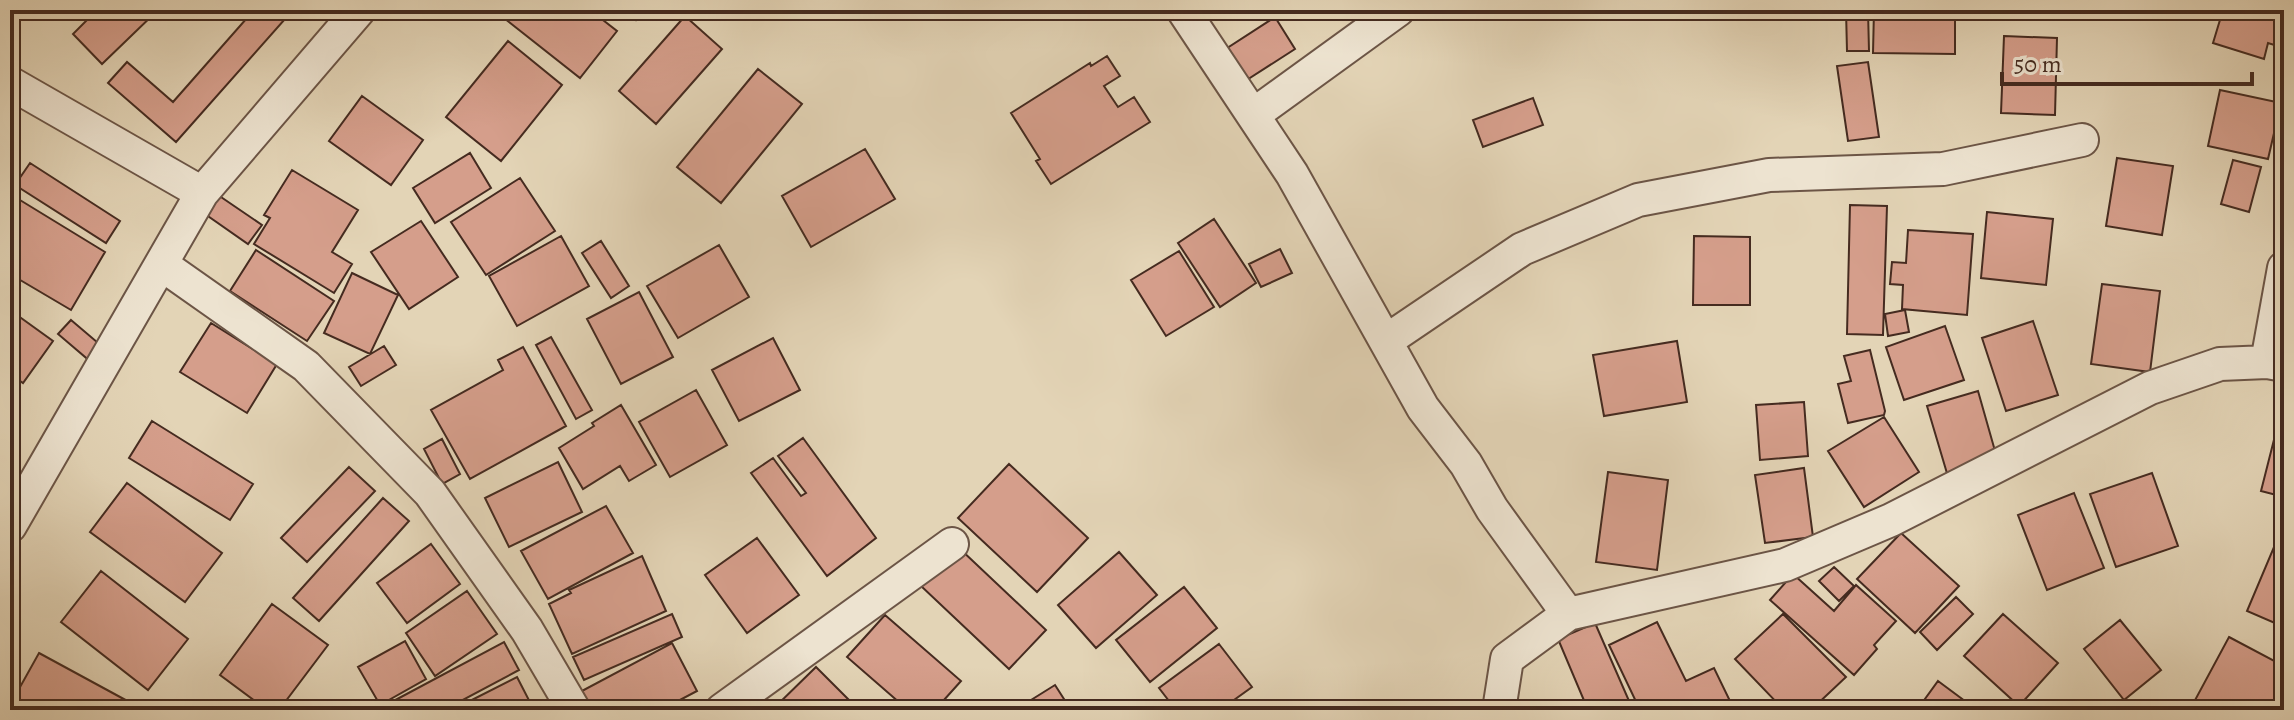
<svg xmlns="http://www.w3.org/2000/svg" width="2294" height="720" font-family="Alegreya,serif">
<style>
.building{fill:#d59e8b;stroke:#452b20;stroke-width:2}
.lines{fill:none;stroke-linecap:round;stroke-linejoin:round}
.street-casing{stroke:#6c5546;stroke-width:36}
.street{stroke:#ede3d0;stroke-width:32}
</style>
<rect width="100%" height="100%" fill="#e3d4b6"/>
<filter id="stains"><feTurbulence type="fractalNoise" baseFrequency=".0025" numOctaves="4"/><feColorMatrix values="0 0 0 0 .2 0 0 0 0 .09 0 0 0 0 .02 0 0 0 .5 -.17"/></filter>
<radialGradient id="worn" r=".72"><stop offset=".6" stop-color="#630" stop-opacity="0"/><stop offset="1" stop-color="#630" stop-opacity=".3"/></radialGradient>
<!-- building -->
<path class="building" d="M 97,10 L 158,10 L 102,64 L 73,34 Z
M 254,10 L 293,10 L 176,142 L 108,83 L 127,62 L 173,102 Z
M 511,10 L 590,10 L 617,31 L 580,78 L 504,18 Z
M 625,10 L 646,10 L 636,20 Z
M 1846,10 L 1868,10 L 1869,51 L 1847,51 Z
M 1874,10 L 1955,10 L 1955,54 L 1873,53 Z
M 2223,10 L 2278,10 L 2277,13 L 2284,15 L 2284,48 L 2268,43 L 2264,59 L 2213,43 Z
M 685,16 L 722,49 L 656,124 L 619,91 Z
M 1275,17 L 1295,49 L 1239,85 L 1218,54 Z
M 2004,36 L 2057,38 L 2055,115 L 2001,113 Z
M 508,41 L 562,85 L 501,161 L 446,117 Z
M 1107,56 L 1120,76 L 1104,86 L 1118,107 L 1134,97 L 1150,122 L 1051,184 L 1036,161 L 1040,159 L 1011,113 L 1090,63 L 1091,66 Z
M 1868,62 L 1879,137 L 1848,141 L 1837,66 Z
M 758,69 L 802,104 L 721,203 L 677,167 Z
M 2220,90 L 2281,103 L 2268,159 L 2208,146 Z
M 362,96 L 423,140 L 391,185 L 329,141 Z
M 1533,98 L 1543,125 L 1483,147 L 1473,120 Z
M 865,149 L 895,199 L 811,247 L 782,196 Z
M 470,153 L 491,188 L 435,223 L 413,188 Z
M 2117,158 L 2173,166 L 2162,235 L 2106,226 Z
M 2233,160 L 2261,167 L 2249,212 L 2221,204 Z
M 30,163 L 120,221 L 106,243 L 15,185 Z
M 292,170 L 358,210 L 332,252 L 352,264 L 334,293 L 254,244 L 270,218 L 264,215 Z
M 520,178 L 555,231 L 486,275 L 451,222 Z
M 218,195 L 262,225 L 248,244 L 205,214 Z
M 15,197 L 105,252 L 71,310 L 10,274 L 10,205 Z
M 1850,205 L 1887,206 L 1883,335 L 1847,334 Z
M 1987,212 L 2053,219 L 2046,285 L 1981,278 Z
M 1214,219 L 1256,283 L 1220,307 L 1178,243 Z
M 421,221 L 458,277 L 409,309 L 371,252 Z
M 1908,230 L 1973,234 L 1967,315 L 1902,309 L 1903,285 L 1890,284 L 1892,262 L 1906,263 Z
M 561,236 L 589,286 L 517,326 L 489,276 Z
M 1694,236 L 1750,237 L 1750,305 L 1693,305 Z
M 601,241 L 629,286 L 611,298 L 582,253 Z
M 719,245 L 749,297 L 678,338 L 647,286 Z
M 1280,249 L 1292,273 L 1261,287 L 1249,264 Z
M 256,250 L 334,301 L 307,341 L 230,291 Z
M 1179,251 L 1214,307 L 1166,336 L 1131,280 Z
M 352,273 L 398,295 L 370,354 L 324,333 Z
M 2102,284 L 2160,291 L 2150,372 L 2091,364 Z
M 639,292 L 673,357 L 621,384 L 587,319 Z
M 10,310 L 53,341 L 23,383 L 10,374 Z
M 1905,310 L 1909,332 L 1888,336 L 1885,314 Z
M 71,320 L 104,348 L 91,362 L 58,334 Z
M 2033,321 L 2058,395 L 2006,411 L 1982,338 Z
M 211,323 L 277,364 L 247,413 L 180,372 Z
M 1945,326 L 1964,380 L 1904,400 L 1886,347 Z
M 551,337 L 592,410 L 576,419 L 536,345 Z
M 773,338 L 800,390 L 739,421 L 712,370 Z
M 1677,341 L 1687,402 L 1604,416 L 1593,355 Z
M 384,346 L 396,365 L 361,386 L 349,367 Z
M 523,347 L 566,426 L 470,479 L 431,410 L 503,370 L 498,360 Z
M 1870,350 L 1885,411 L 1884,415 L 1848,423 L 1838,384 L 1851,381 L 1844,356 Z
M 696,390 L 727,445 L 670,477 L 639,422 Z
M 1978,391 L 1999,465 L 1949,480 L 1927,406 Z
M 1804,402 L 1808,456 L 1760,460 L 1756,405 Z
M 621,405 L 656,465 L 629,481 L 620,466 L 583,489 L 559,448 L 594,426 L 592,423 Z
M 2281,412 L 2284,413 L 2284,497 L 2261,491 Z
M 1884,417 L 1919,472 L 1864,507 L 1828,451 Z
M 152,421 L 253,484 L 230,520 L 129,458 Z
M 803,438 L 876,538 L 827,576 L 751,473 L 773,458 L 801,496 L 806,493 L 778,456 Z
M 442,439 L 460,474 L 442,484 L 424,449 Z
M 558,462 L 582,512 L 509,547 L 485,498 Z
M 1009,464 L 1088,538 L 1037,592 L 958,518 Z
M 349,467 L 375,491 L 307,562 L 281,538 Z
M 1804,468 L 1813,537 L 1765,543 L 1755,475 Z
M 1608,472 L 1668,480 L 1657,570 L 1596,562 Z
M 2152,473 L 2178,546 L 2116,567 L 2090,494 Z
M 127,483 L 222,553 L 185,602 L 90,532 Z
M 2074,493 L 2104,568 L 2047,590 L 2018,515 Z
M 383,498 L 409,521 L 319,621 L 293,598 Z
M 606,506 L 633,553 L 548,599 L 521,551 Z
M 1901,533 L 1959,586 L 1915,633 L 1857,579 Z
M 757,538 L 799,595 L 747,633 L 705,575 Z
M 431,544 L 460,584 L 407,623 L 377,583 Z
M 958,547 L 1046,630 L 1009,669 L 921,586 Z
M 2274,547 L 2284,551 L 2284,627 L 2247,611 Z
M 1119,552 L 1157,595 L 1096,648 L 1058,605 Z
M 642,556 L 666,611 L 572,654 L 549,604 L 571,593 L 569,590 Z
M 1834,567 L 1854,586 L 1839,601 L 1819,581 Z
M 101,571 L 188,639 L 148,690 L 61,622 Z
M 1793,574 L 1834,611 L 1856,585 L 1896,621 L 1874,645 L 1877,649 L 1854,675 L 1770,600 Z
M 1184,587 L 1217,628 L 1150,682 L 1116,640 Z
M 467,591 L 497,634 L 435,676 L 406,633 Z
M 1956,597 L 1973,614 L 1937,650 L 1920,632 Z
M 272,604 L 328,645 L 279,710 L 267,710 L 220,675 Z
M 672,614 L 682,637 L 584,680 L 573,657 Z
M 1783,614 L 1846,677 L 1811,710 L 1784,710 L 1735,659 Z
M 2003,614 L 2058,663 L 2019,706 L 1964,656 Z
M 885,615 L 961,681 L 935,710 L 908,710 L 847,657 Z
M 2120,620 L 2161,670 L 2124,700 L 2084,649 Z
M 1657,622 L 1686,681 L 1714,668 L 1730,701 L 1711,710 L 1640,710 L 1609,645 Z
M 1595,623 L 1633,710 L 1588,710 L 1558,639 Z
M 2229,637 L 2284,666 L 2284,686 L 2271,710 L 2209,710 L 2194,702 Z
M 405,641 L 426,679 L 380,705 L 358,667 Z
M 504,642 L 519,670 L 444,710 L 389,710 L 386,705 Z
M 672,643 L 697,691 L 661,710 L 589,710 L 580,692 Z
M 1219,644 L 1252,687 L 1220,710 L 1176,710 L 1159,688 Z
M 39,653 L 144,710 L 10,710 L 10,705 Z
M 816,667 L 859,710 L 773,709 Z
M 517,677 L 534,710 L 451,710 L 460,706 Z
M 1938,681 L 1977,710 L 1917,710 Z
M 1055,685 L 1071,710 L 1015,710 Z"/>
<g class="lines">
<defs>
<path id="street" d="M 1183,10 L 1292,174 L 1423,408 L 1466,464 L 1492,509 L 1568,614
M 10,83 L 202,193
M 1253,115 L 1398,10
M 161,264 L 306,366 L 430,493 L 527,630 L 574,710
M 1386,341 L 1522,249 L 1638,200 L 1769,175 L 1943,169 L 2082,140
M 2267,362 L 2284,268
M 10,526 L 202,193 L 359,10
M 722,710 L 952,544
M 1499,710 L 1507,659 L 1568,614 L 1785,565 L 1891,520 L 2150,388 L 2220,364 L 2267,362 L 2284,365"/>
</defs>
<!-- street casing -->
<use href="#street" class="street-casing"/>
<!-- street -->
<use href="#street" class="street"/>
</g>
<!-- margin -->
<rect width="2294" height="720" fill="none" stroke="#e3d4b6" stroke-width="40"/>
<rect x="12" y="12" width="2270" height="696" fill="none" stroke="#452b20" stroke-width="4"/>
<rect x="20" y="20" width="2254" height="680" fill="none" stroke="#452b20" stroke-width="2"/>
<!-- scale -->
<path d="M2002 72v12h250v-12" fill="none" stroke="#452b20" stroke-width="4"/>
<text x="2014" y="72" font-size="24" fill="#452b20" stroke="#ede3d0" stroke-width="6" paint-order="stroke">50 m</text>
<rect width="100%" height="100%" filter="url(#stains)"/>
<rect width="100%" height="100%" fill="url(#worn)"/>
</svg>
